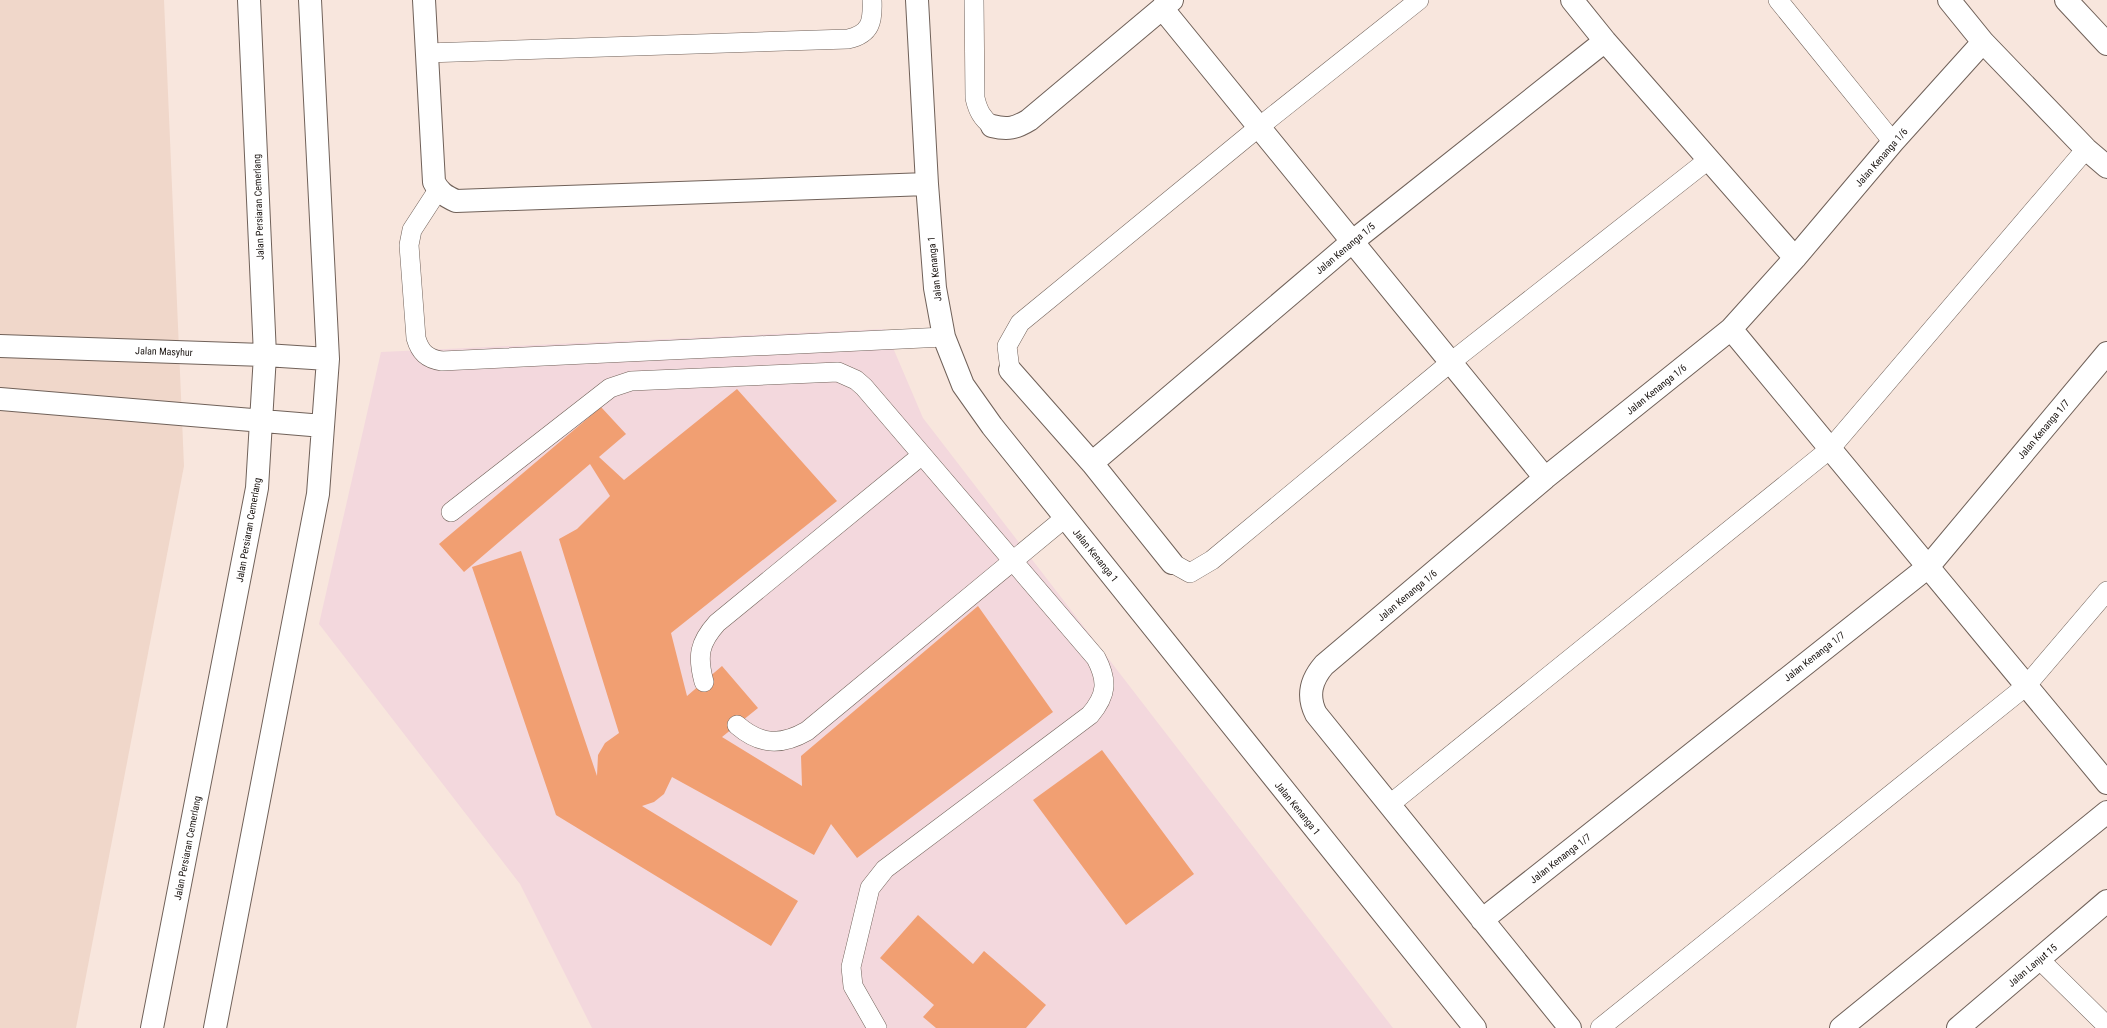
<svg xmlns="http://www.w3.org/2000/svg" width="2107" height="1028" font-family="'Roboto Condensed',sans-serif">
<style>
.built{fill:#f0d7ca}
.education{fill:#f3d8dd}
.building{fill:#f19f72}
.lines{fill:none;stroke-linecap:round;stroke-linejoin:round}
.lane-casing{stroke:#706159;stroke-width:20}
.street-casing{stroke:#706159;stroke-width:24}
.secondary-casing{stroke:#706159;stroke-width:24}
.lane{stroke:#fff;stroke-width:19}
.street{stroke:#fff;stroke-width:22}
.secondary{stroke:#fff;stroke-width:22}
.labels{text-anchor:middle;stroke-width:3;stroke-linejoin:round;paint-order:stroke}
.street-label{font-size:10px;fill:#1a1411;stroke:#fff}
</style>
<rect width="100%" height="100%" fill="#f8e6dd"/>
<!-- built -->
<path class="built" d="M 0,0 L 164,0 L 184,466 L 76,1028 L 0,1028 Z"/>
<!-- education -->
<path class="education" d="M 885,329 L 923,418 L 1393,1028 L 592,1028 L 520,884 L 319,624 L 381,352 Z"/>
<!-- building -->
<path class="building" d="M 737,389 L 837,501 L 671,633 L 687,696 L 722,666 L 758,708 L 722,737 L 802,786 L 801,756 L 978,606 L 1053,712 L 857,858 L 831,824 L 814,855 L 672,777 L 664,794 L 654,802 L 642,806 L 798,901 L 771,946 L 556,815 L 472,567 L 521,551 L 597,776 L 598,755 L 605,743 L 619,733 L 559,539 L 577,529 L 610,496 L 590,464 L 464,572 L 439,544 L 601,407 L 626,434 L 599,457 L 624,480 Z
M 1102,750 L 1194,874 L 1126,925 L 1033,800 Z
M 918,915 L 973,964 L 984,951 L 1046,1005 L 1026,1028 L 936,1028 L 923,1017 L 934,1005 L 880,958 Z"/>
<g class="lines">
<defs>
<path id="lane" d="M 974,0 L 975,98 C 978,111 982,118 992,126
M 1778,0 L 1893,142
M 426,53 L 848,39 C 871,34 873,21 872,0
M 438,190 L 412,230 L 409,245 L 416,338 C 420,352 427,359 442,361 L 944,337
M 1010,370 L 1007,346 L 1020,323 L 1259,127 L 1419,0
M 451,512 L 610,388 L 631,381 L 838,372 L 856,380 L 864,387 L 1096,658 C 1108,681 1107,695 1090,715 L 885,869 L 870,888 L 851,967 L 853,986 L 877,1028
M 1172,563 L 1190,573 L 1212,560 L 1451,362 L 1708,160
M 704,682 C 697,656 699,643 717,623 L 922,455
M 737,725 C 760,745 781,746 807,731 L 1066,517
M 1389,805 L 1830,449 L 2086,149
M 2039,959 L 2107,1026
M 1600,1028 L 2026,686 L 2107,591"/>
<path id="street" d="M 424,0 L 434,182 C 439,192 445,196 456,201 L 927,184
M 917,0 L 927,184 L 935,288 L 944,337 L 963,385 L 992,426 L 1475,1028
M 1572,0 L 1605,41 L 1795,258
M 1949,0 L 1983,42 L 2086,149 L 2107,167
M 1162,8 L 1545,478
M 992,126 C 1008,130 1016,128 1029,120 L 1172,0
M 1731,329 L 2107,783
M 1010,370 L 1092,463 L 1172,563
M 1092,463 L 1353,241 L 1605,41
M 1482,920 L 1928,567 L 2107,353
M 1570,1028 L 1316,714 C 1307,696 1311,680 1324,665 L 1545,478 L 1731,329 L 1795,258 L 1893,142 L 1983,42
M 1841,1028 L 2107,812
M 1958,1028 L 2107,901"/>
<path id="secondary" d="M 2066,0 L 2107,44
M 0,346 L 265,355 L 328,359
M 0,399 L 323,426
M 152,1028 L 257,488 L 265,355 L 249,0
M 215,1028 L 318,494 L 328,359 L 310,0"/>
</defs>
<!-- lane casing -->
<use href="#lane" class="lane-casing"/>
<!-- street casing -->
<use href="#street" class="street-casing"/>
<!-- secondary casing -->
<use href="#secondary" class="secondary-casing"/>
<!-- lane -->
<use href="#lane" class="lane"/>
<!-- street -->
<use href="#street" class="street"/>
<!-- secondary -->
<use href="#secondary" class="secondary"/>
</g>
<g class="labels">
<!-- street labels -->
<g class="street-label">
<text transform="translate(1881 157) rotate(-49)" y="4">Jalan Kenanga 1/6</text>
<text transform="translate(258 207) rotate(-92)" y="4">Jalan Persiaran Cemerlang</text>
<text transform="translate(1345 248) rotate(-40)" y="4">Jalan Kenanga 1/5</text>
<text transform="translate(934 269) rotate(-96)" y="4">Jalan Kenanga 1</text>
<text transform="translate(164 351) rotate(2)" y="4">Jalan Masyhur</text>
<text transform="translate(1656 389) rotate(-39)" y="4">Jalan Kenanga 1/6</text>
<text transform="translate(2043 429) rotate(-50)" y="4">Jalan Kenanga 1/7</text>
<text transform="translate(248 530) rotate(-80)" y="4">Jalan Persiaran Cemerlang</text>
<text transform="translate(1096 555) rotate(51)" y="4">Jalan Kenanga 1</text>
<text transform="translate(1407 595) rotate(-40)" y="4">Jalan Kenanga 1/6</text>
<text transform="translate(1814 656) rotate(-38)" y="4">Jalan Kenanga 1/7</text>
<text transform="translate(1298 808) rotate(51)" y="4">Jalan Kenanga 1</text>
<text transform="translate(187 848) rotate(-79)" y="4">Jalan Persiaran Cemerlang</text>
<text transform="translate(1560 858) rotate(-38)" y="4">Jalan Kenanga 1/7</text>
<text transform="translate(2032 965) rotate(-40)" y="4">Jalan Lanjut 15</text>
</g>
</g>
</svg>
